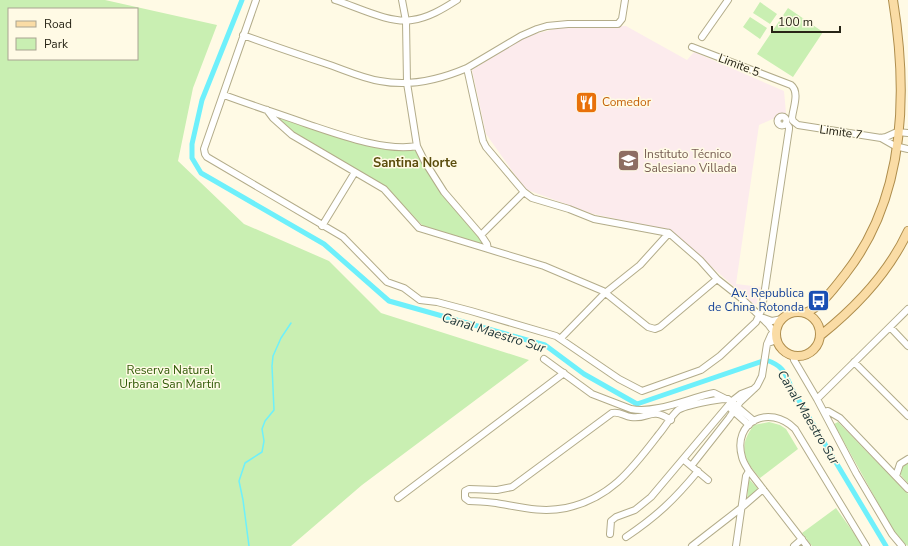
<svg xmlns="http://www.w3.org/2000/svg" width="908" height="546" font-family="'Nunito Sans',sans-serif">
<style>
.education{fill:#fcebed}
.green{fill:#c9efb2;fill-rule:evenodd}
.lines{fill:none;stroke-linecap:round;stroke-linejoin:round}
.stream{stroke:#6ef0fb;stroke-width:1.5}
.canal{stroke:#6ef0fb;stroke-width:5}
.minor-casing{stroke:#b3ac8a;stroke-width:8}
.major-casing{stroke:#ae8d4c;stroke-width:10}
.minor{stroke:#fff;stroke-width:6}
.major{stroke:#fadca5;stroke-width:8}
.labels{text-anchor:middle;stroke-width:3;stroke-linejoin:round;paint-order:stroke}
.street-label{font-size:12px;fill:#272416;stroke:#fffae5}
.food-label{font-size:12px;fill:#c56008;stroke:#fffae5;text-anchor:start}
.education-label{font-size:12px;fill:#785e54;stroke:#fffae5;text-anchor:start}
.transit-label{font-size:12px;fill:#164399;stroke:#fffae5;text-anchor:end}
.park-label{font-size:12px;fill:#2f5905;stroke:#fffae5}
.neighbourhood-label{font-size:13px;font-weight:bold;fill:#5b4d0d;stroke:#fffae5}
.water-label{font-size:13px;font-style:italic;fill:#1b3234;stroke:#fffae5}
</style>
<rect width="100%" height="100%" fill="#fffae5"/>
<!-- education -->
<path class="education" d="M 626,26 L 687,60 L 694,52 L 784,91 L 786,113 L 759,125 L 736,284 L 761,287 L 756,306 L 670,230 L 593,214 L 525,189 L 486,134 L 472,70 L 527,36 L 563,27 Z"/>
<!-- green -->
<path class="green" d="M 0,0 L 105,0 L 217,25 L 193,88 L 178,161 L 244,224 L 329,261 L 381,313 L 529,360 L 362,485 L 291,546 L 0,546 ZM 9,9 L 137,9 L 137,59 L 9,59 Z
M 760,2 L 777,14 L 770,24 L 753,13 Z
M 788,8 L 823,32 L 793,77 L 757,54 Z
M 750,17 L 767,28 L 760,39 L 743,27 Z
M 280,118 L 340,138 L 365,144 L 415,149 L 425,167 L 443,195 L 483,242 L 483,245 L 424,227 L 385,186 L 295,134 L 277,120 Z
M 769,422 L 780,425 L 786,429 L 798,449 L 760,478 C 743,459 738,446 754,425 Z
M 838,422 L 908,494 L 908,546 L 898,539 L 834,424 Z
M 908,462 L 908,483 C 899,474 896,471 908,462 Z
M 749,479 L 759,490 L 747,500 Z
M 836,508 L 863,546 L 812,546 L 802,533 Z"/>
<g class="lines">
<!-- stream -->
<path class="stream" d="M 249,546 L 243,500 L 239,481 L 245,463 L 262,452 L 264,441 L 262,429 L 265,421 L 274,410 L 272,366 L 273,356 L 281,338 L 291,323"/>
<!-- canal -->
<path class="canal" d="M 242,0 L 202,100 L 192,144 L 192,158 L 201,173 L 324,244 L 389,301 L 545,345 L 584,374 L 637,404 L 766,360 C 784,366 785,373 792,389 L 886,546"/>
<defs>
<path id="minor" d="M 256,0 L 204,149 L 205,154 L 207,157 L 343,237 L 387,282 L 404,288 L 420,300 L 437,302 L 471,311 L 556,336 L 619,379 L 642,391 L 701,370 L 720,356 L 756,322 L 762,309 L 789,129 L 789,127 L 786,123
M 335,0 C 357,7 390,24 412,20 C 428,18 443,9 457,0
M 402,0 L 406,21 L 407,83 L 417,146 L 425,162 L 444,192 L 481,235
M 625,0 L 622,19 L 618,24 L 568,24 L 547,26 L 537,29 L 521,36 L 467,68 L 483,141 L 486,147 L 524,192 L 532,198 L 569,209 L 594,219 L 669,233 L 700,260 L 717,279 L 741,298 L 768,324 L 776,335
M 243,35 C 270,45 297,54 324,63 C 343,69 361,78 380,81 C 410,87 439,80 467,68
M 702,37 L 728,0
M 692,47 L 791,85 C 800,92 793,108 792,118 L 793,121 L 798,125 L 881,138 L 886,137 L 897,132 L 908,133
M 224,95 C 251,105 279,114 307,124 C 337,134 385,152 417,146
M 267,110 L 273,118 L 292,135 L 384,189 L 419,228 L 488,249
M777.5 121a4.5 4.5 0 1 1 9 0a4.5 4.5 0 1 1-9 0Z
M 881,138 L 895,146 L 908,149
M 524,192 L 481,235 L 487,244 L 488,249 L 544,266 L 603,291 L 648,327 L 655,329 L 660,327 L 717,279
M 322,226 L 355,172
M 761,317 L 772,321 L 782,319
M 890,327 L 908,346
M 561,338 L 605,293 L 640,265 L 669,233
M 768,343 L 777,340
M 793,356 L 794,360 L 817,399 L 856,473 L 892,534 L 902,546
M 544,359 L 592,394 L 631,409 C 656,414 689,398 714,393 L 726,399
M 854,362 L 908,416
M 817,399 L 908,309
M 731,409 L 749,425
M 824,412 L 828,411 L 840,418 L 908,489
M 671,420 C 650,406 649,420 631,417 C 624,416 619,411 612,413 L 512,487 L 497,490 L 469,489 L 465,491 L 465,498 L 469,501 C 478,501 487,502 496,503 C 520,507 541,513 566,508 C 611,498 632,469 659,434 C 665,427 671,416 678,410 C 684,406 720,398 728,399 L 754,421
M 684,460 L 708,480
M 692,465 L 729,418 L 740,402 L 757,386 L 762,376 L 767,344 L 771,335 L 777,328
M 896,476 L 900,464 L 908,459
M 398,498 L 564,373
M 610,534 L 611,521 L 616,517 L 635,510 L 651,497 L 732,401 L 741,394 L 754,389
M 626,537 C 657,516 674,500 698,471
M 692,546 L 741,508 L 763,489
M 736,546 L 746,476 L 749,471
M 794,546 L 802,539
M 807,546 L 749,471 C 746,466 743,462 742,457 C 732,422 769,403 795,429 L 866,546"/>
<path id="major" d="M776 334a22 22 0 1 1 44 0a22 22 0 1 1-44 0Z
M 805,313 C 820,308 836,286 846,273 C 906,196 908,93 893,0
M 821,335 C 856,307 889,272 908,231"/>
</defs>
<!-- minor casing -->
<use href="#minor" class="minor-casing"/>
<!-- major casing -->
<use href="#major" class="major-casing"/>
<!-- minor -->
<use href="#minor" class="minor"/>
<!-- major -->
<use href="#major" class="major"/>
</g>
<!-- icons -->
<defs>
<symbol id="restaurant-square" viewBox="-11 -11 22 22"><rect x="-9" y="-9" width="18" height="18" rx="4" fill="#e8710a" stroke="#fffae5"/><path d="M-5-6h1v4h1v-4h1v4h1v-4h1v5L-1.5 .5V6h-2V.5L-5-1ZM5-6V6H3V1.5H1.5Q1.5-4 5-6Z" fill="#fff"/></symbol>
<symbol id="school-square" viewBox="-11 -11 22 22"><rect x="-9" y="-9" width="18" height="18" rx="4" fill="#8d6e63" stroke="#fffae5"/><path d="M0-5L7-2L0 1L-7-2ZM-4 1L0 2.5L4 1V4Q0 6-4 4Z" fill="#fff"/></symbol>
<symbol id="bus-square" viewBox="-11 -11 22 22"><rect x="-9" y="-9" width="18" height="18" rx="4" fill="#1a4fb4" stroke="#fffae5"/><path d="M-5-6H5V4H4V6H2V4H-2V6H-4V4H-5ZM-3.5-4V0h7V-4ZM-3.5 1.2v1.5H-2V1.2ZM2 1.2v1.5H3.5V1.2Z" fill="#fff"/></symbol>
</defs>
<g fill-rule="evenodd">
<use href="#restaurant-square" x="574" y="90" width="25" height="25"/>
<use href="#school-square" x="616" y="148" width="25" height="25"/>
<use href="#bus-square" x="806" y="288" width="25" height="25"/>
</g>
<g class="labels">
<!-- street labels -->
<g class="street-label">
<text transform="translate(739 65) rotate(21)" y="4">Limite 5</text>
<text transform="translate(841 132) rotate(8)" y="4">Limite 7</text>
</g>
<!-- food labels -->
<g class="food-label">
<text x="602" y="106">Comedor</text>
</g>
<!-- education labels -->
<g class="education-label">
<text x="644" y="158">Instituto Técnico<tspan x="644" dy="14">Salesiano Villada</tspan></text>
</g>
<!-- transit labels -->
<g class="transit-label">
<text x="804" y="297">Av. Republica<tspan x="804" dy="14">de China Rotonda</tspan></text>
</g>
<!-- park labels -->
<g class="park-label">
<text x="170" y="374">Reserva Natural<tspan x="170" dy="14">Urbana San Martín</tspan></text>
</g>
<!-- neighbourhood labels -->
<g class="neighbourhood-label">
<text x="415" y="167">Santina Norte</text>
</g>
<!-- water labels -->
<g class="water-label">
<text transform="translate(494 332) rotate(17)" y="5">Canal Maestro Sur</text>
<text transform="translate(809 417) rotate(59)" y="5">Canal Maestro Sur</text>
</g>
</g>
<!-- legend -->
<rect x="8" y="8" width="130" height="52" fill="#fffae5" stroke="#a9a492"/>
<rect x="16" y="21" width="20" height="6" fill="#fadca5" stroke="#a9a492"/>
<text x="44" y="28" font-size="12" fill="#272416">Road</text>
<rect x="16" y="38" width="20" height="12" fill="#c9efb2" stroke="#a9a492"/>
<text x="44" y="48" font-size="12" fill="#272416">Park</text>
<!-- scale -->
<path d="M772 26v6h68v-6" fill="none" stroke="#272416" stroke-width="2"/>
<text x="778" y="26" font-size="12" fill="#272416" stroke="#fffae5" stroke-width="3" paint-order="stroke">100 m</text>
</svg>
